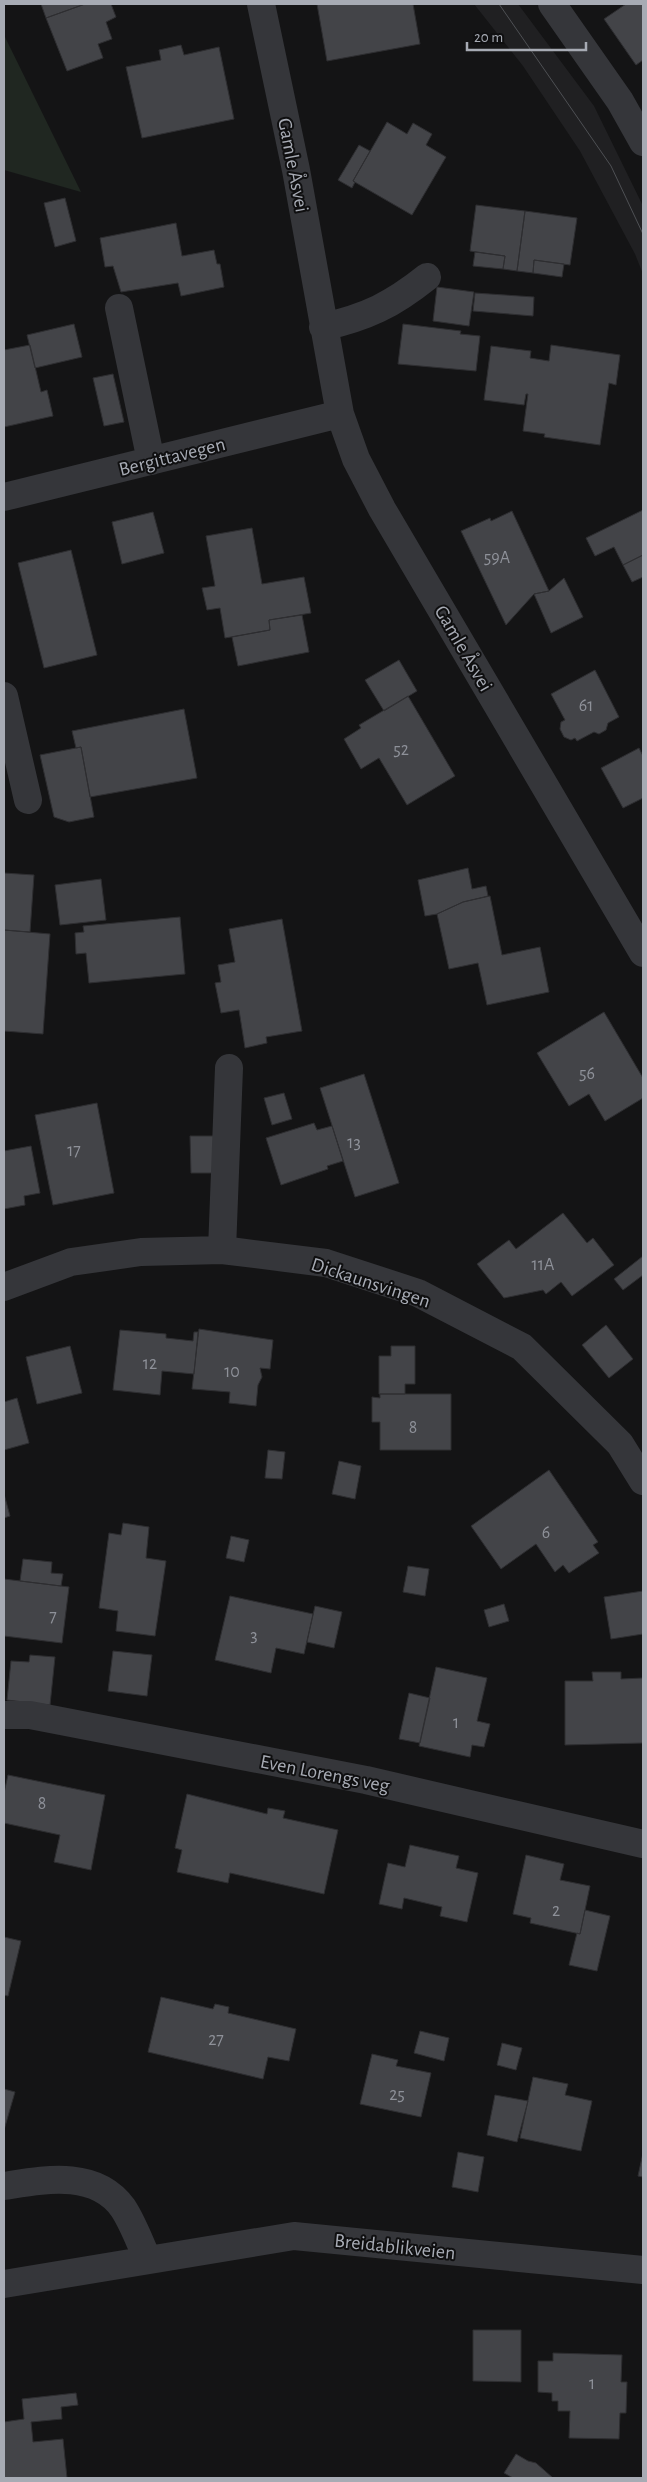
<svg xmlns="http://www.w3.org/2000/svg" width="647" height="2482" font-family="'Alegreya Sans',sans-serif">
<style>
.built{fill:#202022}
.green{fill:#202721}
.building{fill:#434448;stroke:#2e2e31}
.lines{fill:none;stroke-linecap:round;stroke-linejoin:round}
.minor{stroke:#35363a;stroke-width:28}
.tram{stroke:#4e5054;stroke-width:1}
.labels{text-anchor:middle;stroke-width:4;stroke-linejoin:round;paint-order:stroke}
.number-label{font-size:18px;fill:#8e9199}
.street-label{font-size:20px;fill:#a7abb4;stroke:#0f0f10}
</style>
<rect width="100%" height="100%" fill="#141415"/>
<!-- built -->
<path class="built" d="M 474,4 L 518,4 L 594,106 L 643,206 L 643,274 L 635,254 L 580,151 L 523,66 Z"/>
<!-- green -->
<path class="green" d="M 4,35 L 81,192 L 4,170 Z"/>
<!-- building -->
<path class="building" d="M 41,4 L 85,4 L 46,18 Z
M 85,4 L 111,4 L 116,17 L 106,22 L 112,39 L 98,44 L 103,58 L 67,71 L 46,18 Z
M 317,4 L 413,4 L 420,44 L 327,61 Z
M 626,4 L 643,4 L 643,60 L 636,65 L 604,19 Z
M 181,45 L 184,55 L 219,47 L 234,119 L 142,138 L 126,67 L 161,60 L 159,50 Z
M 387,122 L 407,134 L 413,123 L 432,134 L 426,145 L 446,157 L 412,215 L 353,181 Z
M 359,145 L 370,151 L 353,181 L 355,182 L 352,188 L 338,180 Z
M 65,198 L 76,241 L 55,247 L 44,203 Z
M 476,205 L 525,211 L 517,271 L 503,269 L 505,256 L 470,251 Z
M 525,211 L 577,218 L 570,265 L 534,260 L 533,273 L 517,271 Z
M 176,223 L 182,256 L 214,250 L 217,264 L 220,264 L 224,287 L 181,296 L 178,283 L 121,292 L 113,266 L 105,267 L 100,238 Z
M 475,252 L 505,256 L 503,269 L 473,266 Z
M 534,260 L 564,264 L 562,277 L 533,273 Z
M 437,287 L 474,292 L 469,326 L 433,321 Z
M 475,293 L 534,297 L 533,316 L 473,311 Z
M 74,324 L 82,357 L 35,368 L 27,335 Z
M 403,324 L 461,331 L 460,334 L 480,336 L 476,371 L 398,364 Z
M 30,345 L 41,392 L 47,390 L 53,416 L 4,427 L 4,350 Z
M 551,345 L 620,355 L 616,385 L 609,383 L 600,445 L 544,437 L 545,434 L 523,431 L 528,394 L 526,394 L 524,405 L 484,400 L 491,346 L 531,351 L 530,358 L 549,361 Z
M 113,374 L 124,422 L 104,426 L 93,378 Z
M 643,510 L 643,555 L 623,565 L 614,547 L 595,556 L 586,538 Z
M 512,511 L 549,591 L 534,594 L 506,625 L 461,531 L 490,518 L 491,521 Z
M 153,512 L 164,553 L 122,564 L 112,522 Z
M 252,528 L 262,584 L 304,577 L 311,613 L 269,620 L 270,630 L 225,638 L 220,608 L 207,610 L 202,588 L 215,586 L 206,536 Z
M 71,550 L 97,655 L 44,668 L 18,563 Z
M 643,555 L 643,577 L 632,582 L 623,565 Z
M 564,578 L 583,617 L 551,633 L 534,594 L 549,591 Z
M 302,615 L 309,652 L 238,666 L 232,637 L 270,630 L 269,620 Z
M 399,660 L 417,691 L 384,711 L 365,680 Z
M 595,670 L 619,717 L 608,723 L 606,730 L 599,734 L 594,732 L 577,741 L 575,738 L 571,740 L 564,737 L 560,729 L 561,722 L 565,720 L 551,694 Z
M 408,696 L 455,776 L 407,805 L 379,758 L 361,769 L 344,739 L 361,728 L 359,725 Z
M 184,709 L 197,778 L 90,797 L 81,747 L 76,748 L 72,731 Z
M 81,747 L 94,817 L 69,822 L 54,817 L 40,755 Z
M 639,748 L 643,756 L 643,798 L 623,808 L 601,768 Z
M 468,868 L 472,889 L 486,886 L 488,896 L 463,902 L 437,914 L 425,916 L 418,880 Z
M 4,873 L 34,875 L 30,932 L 4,930 Z
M 101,879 L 106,920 L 60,925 L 55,885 Z
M 490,896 L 502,955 L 540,947 L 549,992 L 487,1005 L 478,963 L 449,969 L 437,914 L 463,902 Z
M 180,917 L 185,974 L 89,983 L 86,953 L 76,954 L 75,933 L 84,932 L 83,926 Z
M 282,919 L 302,1031 L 266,1037 L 267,1043 L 245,1048 L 239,1010 L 221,1013 L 215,983 L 221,982 L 218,965 L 235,962 L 229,929 Z
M 4,930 L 50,934 L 43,1034 L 4,1031 Z
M 604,1012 L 643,1078 L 643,1098 L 605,1121 L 589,1094 L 569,1106 L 537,1053 Z
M 364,1074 L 399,1183 L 355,1197 L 320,1088 Z
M 284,1093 L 292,1119 L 272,1125 L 264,1098 Z
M 97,1103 L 114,1193 L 53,1205 L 35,1115 Z
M 314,1123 L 317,1130 L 332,1126 L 343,1161 L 327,1166 L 328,1169 L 281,1185 L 266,1138 Z
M 190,1136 L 215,1136 L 216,1173 L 191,1173 Z
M 31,1146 L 40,1193 L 24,1196 L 25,1205 L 4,1209 L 4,1151 Z
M 563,1213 L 587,1243 L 593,1238 L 614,1265 L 572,1296 L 561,1282 L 546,1294 L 543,1290 L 504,1298 L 477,1264 L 509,1240 L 516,1249 Z
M 643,1256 L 643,1275 L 623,1290 L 614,1279 Z
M 606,1325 L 633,1359 L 609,1378 L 582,1345 Z
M 199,1329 L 273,1340 L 270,1369 L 260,1368 L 262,1377 L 258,1385 L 256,1406 L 229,1403 L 230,1392 L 192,1389 Z
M 120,1330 L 166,1334 L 166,1338 L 193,1341 L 194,1332 L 198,1332 L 194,1374 L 162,1371 L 160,1395 L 113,1390 Z
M 70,1346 L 82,1393 L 37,1404 L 26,1357 Z
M 391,1346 L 415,1346 L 415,1384 L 405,1384 L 405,1394 L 379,1394 L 379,1356 L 391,1356 Z
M 380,1394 L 451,1394 L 451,1450 L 380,1450 L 380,1422 L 372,1422 L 372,1397 L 380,1398 Z
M 17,1398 L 29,1443 L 4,1450 L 4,1402 Z
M 268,1450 L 285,1452 L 282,1479 L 265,1478 Z
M 339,1461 L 361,1466 L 355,1499 L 332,1494 Z
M 549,1470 L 598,1542 L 593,1545 L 599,1553 L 569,1573 L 563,1565 L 555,1572 L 536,1544 L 501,1569 L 471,1526 Z
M 4,1494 L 10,1516 L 4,1518 Z
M 123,1523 L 149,1527 L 146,1558 L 166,1561 L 155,1636 L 116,1631 L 118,1611 L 99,1608 L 109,1533 L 121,1535 Z
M 231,1536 L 249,1540 L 244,1562 L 226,1558 Z
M 23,1559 L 52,1562 L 51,1573 L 63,1574 L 61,1586 L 20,1581 Z
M 408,1566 L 429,1569 L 425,1596 L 403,1592 Z
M 4,1579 L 69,1587 L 62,1643 L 4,1636 Z
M 643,1591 L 643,1634 L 611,1639 L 604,1597 Z
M 230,1596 L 313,1614 L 304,1654 L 276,1648 L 271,1673 L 215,1660 Z
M 504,1604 L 509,1621 L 489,1627 L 484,1610 Z
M 315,1606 L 342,1612 L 334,1648 L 307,1642 Z
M 113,1651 L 152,1655 L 147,1696 L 108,1691 Z
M 30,1655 L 55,1657 L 50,1705 L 7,1700 L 11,1661 L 29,1662 Z
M 436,1667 L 487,1678 L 477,1721 L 490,1724 L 484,1747 L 472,1745 L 470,1757 L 419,1746 Z
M 592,1672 L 621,1672 L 621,1679 L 643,1678 L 643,1743 L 565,1745 L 565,1681 L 593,1681 Z
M 409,1693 L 430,1698 L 420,1743 L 399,1739 Z
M 8,1775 L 105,1795 L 91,1870 L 54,1862 L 60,1835 L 4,1823 L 4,1793 Z
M 187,1794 L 267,1814 L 268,1808 L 285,1811 L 283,1818 L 338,1830 L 324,1894 L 230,1873 L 228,1883 L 177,1872 L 182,1850 L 175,1848 Z
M 410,1845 L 459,1856 L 456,1868 L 478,1873 L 467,1922 L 440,1916 L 442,1907 L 404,1898 L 402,1909 L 379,1904 L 388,1863 L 405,1867 Z
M 526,1855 L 564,1864 L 560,1880 L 590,1886 L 580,1934 L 530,1923 L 531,1918 L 513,1914 Z
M 585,1910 L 610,1916 L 597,1971 L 569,1965 L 577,1933 L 580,1934 Z
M 4,1937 L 21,1941 L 8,1996 L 4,1995 Z
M 161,1997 L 213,2009 L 215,2004 L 229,2007 L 228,2013 L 296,2029 L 289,2061 L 268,2057 L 263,2079 L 148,2052 Z
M 420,2031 L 449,2038 L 444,2061 L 414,2053 Z
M 502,2043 L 522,2048 L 516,2070 L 497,2065 Z
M 372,2054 L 398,2060 L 396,2066 L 431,2073 L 421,2117 L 360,2104 Z
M 533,2077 L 568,2084 L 565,2095 L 592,2101 L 581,2151 L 520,2138 Z
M 4,2089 L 15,2092 L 4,2130 Z
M 495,2095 L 528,2101 L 517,2142 L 487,2135 Z
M 458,2152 L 484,2157 L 478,2192 L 452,2187 Z
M 643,2153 L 643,2177 L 638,2176 Z
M 473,2330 L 521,2330 L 521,2382 L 473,2381 Z
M 553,2353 L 622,2355 L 621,2382 L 627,2382 L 626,2413 L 620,2413 L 619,2439 L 569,2438 L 570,2411 L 558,2411 L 558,2401 L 552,2401 L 552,2393 L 538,2392 L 538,2361 L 553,2361 Z
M 76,2393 L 78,2405 L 61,2407 L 62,2419 L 31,2422 L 33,2442 L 63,2439 L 67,2478 L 4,2478 L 4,2422 L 24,2419 L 22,2399 Z
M 516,2454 L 528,2461 L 536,2463 L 553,2478 L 513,2478 L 504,2473 Z"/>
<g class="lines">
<!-- minor -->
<path class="minor" d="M 261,4 L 296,170 L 340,414 L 356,459 L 382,509 L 643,953
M 552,4 L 620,101 L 643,142
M 119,308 L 151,461
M 323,327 C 367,317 392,305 427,277
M 4,497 L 340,414
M 4,696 L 28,800
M 222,1250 L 229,1068
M 4,1287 L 71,1262 L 141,1252 L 222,1250 L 326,1263 L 418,1293 L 522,1347 L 620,1444 L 643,1481
M 4,1715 L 30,1715 L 366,1780 L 643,1844
M 4,2186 C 43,2180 95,2169 123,2208 C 133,2223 140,2243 148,2260
M 4,2284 L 294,2236 L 643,2270"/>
<!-- tram -->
<path class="tram" d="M 499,4 L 611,166 L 643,234"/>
</g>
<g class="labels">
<!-- number labels -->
<g class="number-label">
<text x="497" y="563">59A</text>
<text x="586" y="711">61</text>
<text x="401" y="755">52</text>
<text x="587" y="1079">56</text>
<text x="354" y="1148">13</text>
<text x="74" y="1156">17</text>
<text x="543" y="1270">11A</text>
<text x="150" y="1369">12</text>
<text x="232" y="1377">10</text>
<text x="413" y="1433">8</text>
<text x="546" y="1538">6</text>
<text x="53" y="1622">7</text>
<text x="254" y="1641">3</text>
<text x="456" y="1728">1</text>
<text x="42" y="1809">8</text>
<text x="556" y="1916">2</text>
<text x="216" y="2045">27</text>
<text x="397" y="2100">25</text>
<text x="592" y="2389">1</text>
</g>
<!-- street labels -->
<g class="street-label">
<text transform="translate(294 165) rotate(79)" y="7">Gamle Åsvei</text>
<text transform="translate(172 456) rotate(-14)" y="7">Bergittavegen</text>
<text transform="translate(464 648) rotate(60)" y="7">Gamle Åsvei</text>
<text transform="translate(371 1282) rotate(18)" y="7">Dickaunsvingen</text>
<text transform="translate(325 1773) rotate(11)" y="7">Even Lorengs veg</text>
<text transform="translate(395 2246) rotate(6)" y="7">Breidablikveien</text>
</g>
</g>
<!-- border -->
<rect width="647" height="2482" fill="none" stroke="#a7abb4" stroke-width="10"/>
<!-- scale -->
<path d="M467 42v8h119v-8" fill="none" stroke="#a7abb4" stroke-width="2.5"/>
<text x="474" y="42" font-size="15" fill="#a7abb4" stroke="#0f0f10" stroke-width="4" paint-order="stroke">20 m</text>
</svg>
